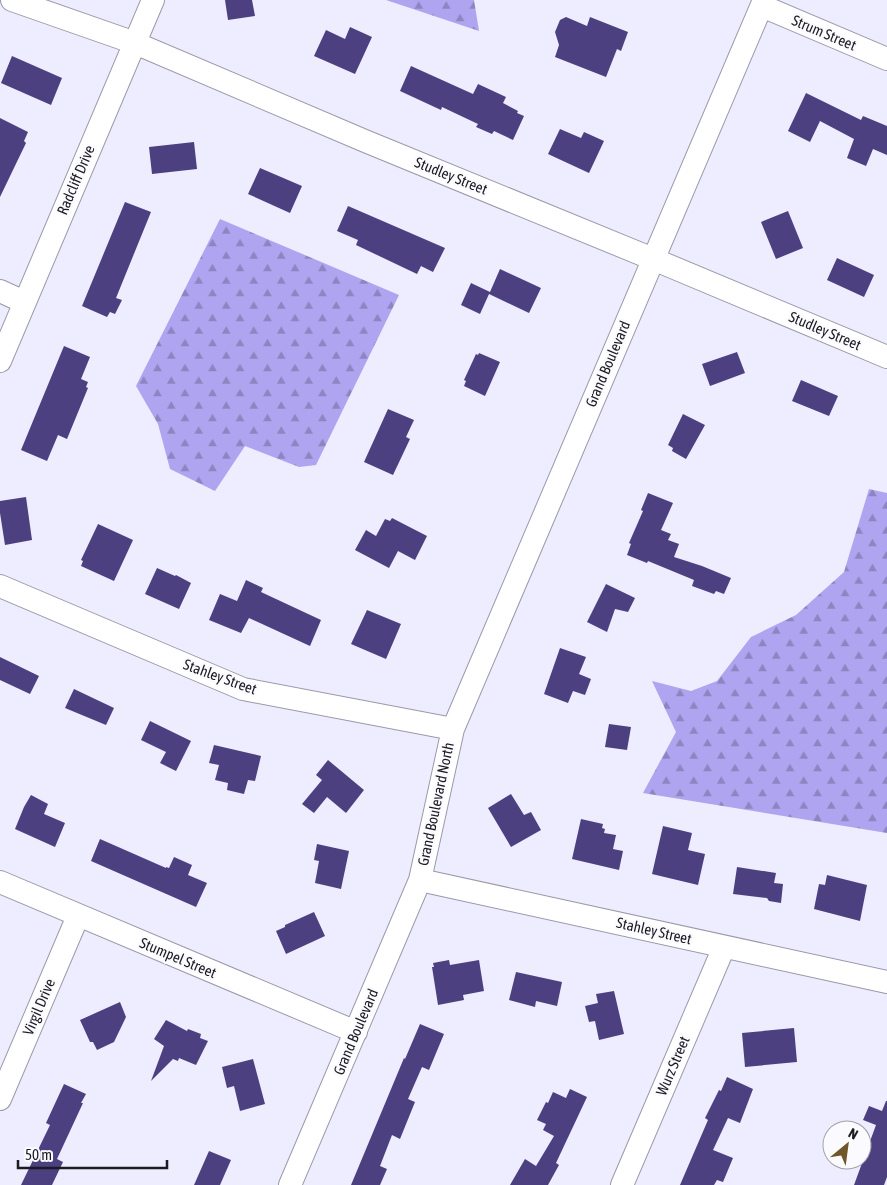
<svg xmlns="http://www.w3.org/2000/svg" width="887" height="1185" font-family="'Asap Condensed',sans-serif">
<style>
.forest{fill:url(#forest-firs)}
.building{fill:#4c4081}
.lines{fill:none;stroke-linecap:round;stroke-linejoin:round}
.minor-casing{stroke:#9a99aa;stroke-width:24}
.minor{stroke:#fff;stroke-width:22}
.labels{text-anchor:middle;stroke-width:5;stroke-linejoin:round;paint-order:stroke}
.street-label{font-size:15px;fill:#1c1b22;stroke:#fbfbff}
</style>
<defs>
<pattern id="forest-firs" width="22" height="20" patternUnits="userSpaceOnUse" patternTransform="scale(1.25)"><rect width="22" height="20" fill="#aea4ef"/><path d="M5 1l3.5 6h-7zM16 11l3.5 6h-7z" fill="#8d85c1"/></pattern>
</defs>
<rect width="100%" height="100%" fill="#eeecff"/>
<!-- forest -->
<path class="forest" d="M 386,0 L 474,0 L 479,31 Z
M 220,219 L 399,295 L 316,465 L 299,467 L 245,446 L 215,491 L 170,469 L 158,424 L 136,386 Z
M 869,489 L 887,493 L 887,833 L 643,793 L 676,732 L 652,681 L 691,691 L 717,681 L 751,637 L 796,615 L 844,572 Z"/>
<!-- building -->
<path class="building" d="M 225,0 L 252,0 L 255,16 L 228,20 Z
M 566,17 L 587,26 L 590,17 L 628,32 L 621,51 L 617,49 L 606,77 L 555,57 L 559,45 L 555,32 L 560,20 Z
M 350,27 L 372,37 L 355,74 L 314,56 L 326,30 L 345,39 Z
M 12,56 L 62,78 L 51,105 L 1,83 Z
M 411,66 L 473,94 L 478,84 L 506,97 L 503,103 L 518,111 L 517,113 L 524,116 L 513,140 L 494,131 L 492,134 L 476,127 L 478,124 L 442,107 L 441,110 L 400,91 Z
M 806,93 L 861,120 L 863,116 L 887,126 L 887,155 L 873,149 L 866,166 L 847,158 L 854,139 L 820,121 L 810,142 L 788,131 Z
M 0,118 L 28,132 L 24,141 L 26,143 L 0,197 Z
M 560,129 L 581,138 L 584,132 L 604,141 L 589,173 L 548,154 Z
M 194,142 L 197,169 L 152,174 L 149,147 Z
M 260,168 L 302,186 L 290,213 L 248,194 Z
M 125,202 L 151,212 L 116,298 L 122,300 L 115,314 L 110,312 L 107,317 L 82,306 Z
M 348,206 L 445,248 L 433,272 L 421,266 L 417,274 L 356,245 L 358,240 L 337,231 Z
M 788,211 L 803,248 L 776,259 L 761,222 Z
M 837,258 L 874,275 L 864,297 L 827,280 Z
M 500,269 L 541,288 L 529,313 L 489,294 L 480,314 L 461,305 L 471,283 L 490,292 Z
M 64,346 L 90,357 L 81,379 L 88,382 L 86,387 L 88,388 L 67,439 L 58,435 L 47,461 L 21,450 Z
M 737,352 L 745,373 L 710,386 L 702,364 Z
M 479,353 L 500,362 L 485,396 L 464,386 L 466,381 L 464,380 L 476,354 L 478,355 Z
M 801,380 L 838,396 L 829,416 L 792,401 Z
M 388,409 L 414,420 L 406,437 L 410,439 L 393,475 L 364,462 Z
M 683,414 L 705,425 L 686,459 L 672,451 L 673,448 L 668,445 Z
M 648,493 L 673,503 L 661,530 L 671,534 L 668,540 L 679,544 L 674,557 L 702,566 L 731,578 L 724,594 L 716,591 L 714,594 L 692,586 L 694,580 L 648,561 L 647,563 L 627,555 L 631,544 L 629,543 L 643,511 L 641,510 Z
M 26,497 L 32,540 L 5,545 L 0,513 L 0,501 Z
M 392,518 L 427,536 L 415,560 L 398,551 L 389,568 L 355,550 L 366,530 L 376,536 L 385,519 L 390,521 Z
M 98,524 L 133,540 L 114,581 L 81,566 L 83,561 L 81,560 Z
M 157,568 L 175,576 L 176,575 L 191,583 L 179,609 L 145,594 Z
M 246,580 L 263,588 L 261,592 L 321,620 L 310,646 L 249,618 L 241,633 L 209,620 L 220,594 L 237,601 Z
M 606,584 L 635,598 L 628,612 L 615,609 L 607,632 L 587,622 Z
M 367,610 L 401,624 L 386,659 L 351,644 Z
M 560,648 L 586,657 L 579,674 L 591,679 L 585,695 L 573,691 L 568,703 L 544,694 Z
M 0,657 L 39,676 L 30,694 L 0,680 Z
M 74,689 L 114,708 L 106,725 L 65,708 Z
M 150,721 L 191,741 L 176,771 L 160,763 L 166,752 L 141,740 Z
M 609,724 L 631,727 L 627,750 L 605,747 Z
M 214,745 L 261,756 L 255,781 L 248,780 L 244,794 L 227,790 L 228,783 L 215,780 L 219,765 L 209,763 Z
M 328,760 L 364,790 L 346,813 L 327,797 L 314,813 L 302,804 L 322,780 L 316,775 Z
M 511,794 L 524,815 L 531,812 L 541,830 L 511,847 L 488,808 Z
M 31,795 L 48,804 L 44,814 L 65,823 L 55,847 L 15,829 L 24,807 Z
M 581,819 L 603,824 L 602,828 L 605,829 L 604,833 L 616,835 L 613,849 L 623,851 L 619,870 L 572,859 Z
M 663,826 L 692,833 L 688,850 L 705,854 L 698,885 L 652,874 Z
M 100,839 L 166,868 L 166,867 L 169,868 L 174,857 L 192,865 L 188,875 L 207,883 L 196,907 L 91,861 Z
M 317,844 L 349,851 L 341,889 L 315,883 L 319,861 L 314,860 Z
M 737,867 L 776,873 L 774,883 L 783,884 L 781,903 L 769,901 L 767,898 L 733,894 Z
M 827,875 L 867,885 L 860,921 L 814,909 L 819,884 L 825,885 Z
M 314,912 L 325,936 L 286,954 L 276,931 L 285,927 L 285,925 Z
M 449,960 L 450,965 L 479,960 L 484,991 L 463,995 L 464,1000 L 438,1005 L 432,967 L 434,967 L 433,963 Z
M 516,972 L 562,982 L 557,1006 L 536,1001 L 535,1007 L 509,1000 Z
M 614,991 L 624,1034 L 599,1040 L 595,1021 L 589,1022 L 585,1006 L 598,1003 L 596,994 Z
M 120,1002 L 126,1017 L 114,1042 L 97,1050 L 93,1042 L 90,1042 L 80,1020 Z
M 166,1020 L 187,1031 L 188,1029 L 201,1034 L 200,1038 L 208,1041 L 196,1065 L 179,1058 L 178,1061 L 173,1059 L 151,1081 L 164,1046 L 154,1039 Z
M 420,1024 L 444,1034 L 429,1070 L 422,1067 L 408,1099 L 415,1102 L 400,1139 L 392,1135 L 380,1166 L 387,1169 L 380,1185 L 351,1185 L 404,1058 L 405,1059 Z
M 794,1028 L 797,1062 L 745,1067 L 742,1033 Z
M 253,1059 L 265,1104 L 240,1111 L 234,1086 L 227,1088 L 222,1067 Z
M 727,1077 L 753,1089 L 740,1123 L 728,1118 L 713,1150 L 733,1158 L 723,1182 L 717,1180 L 714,1185 L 680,1185 L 708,1120 L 705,1118 L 719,1090 L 721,1091 Z
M 64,1084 L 86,1094 L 81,1103 L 83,1103 L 57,1159 L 63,1162 L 52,1185 L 21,1185 L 50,1125 L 46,1123 Z
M 570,1089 L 587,1097 L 556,1163 L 559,1165 L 548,1185 L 510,1185 L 525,1159 L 536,1166 L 554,1136 L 543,1130 L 546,1124 L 537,1120 L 546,1102 L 548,1103 L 553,1092 L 566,1098 Z
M 886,1101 L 887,1101 L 887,1177 L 884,1185 L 854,1185 L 876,1125 L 863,1120 L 869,1106 L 882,1111 Z
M 209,1151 L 231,1160 L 220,1185 L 194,1185 Z"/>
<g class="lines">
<defs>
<path id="minor" d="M 12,0 L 135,43 L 365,141 L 653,259 L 887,357
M 762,6 L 887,59
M 0,291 L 24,302
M 0,361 L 153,0
M 0,586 L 243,689 L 453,729
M 420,880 L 887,982
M 0,882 L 356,1032
M 0,1099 L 78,916
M 290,1185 L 420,880 L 453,729 L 764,0
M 622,1185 L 724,947"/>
</defs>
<!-- minor casing -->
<use href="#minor" class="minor-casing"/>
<!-- minor -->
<use href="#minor" class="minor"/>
</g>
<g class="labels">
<!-- street labels -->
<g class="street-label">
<text transform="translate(824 33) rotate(23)" y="5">Strum Street</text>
<text transform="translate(451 176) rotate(22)" y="5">Studley Street</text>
<text transform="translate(76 180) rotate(-67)" y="5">Radcliff Drive</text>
<text transform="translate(825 331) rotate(23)" y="5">Studley Street</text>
<text transform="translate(608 364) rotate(-67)" y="5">Grand Boulevard</text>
<text transform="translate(220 677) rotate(20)" y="5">Stahley Street</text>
<text transform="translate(436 804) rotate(-78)" y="5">Grand Boulevard North</text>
<text transform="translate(654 931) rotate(13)" y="5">Stahley Street</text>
<text transform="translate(178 958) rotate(23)" y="5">Stumpel Street</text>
<text transform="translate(39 1007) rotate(-67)" y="5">Virgil Drive</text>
<text transform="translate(356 1032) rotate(-67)" y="5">Grand Boulevard</text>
<text transform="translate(673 1066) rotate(-67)" y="5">Wurz Street</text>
</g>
</g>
<!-- north arrow -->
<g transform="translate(847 1145) rotate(29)"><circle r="24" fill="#fbfbff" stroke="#a2a1a7"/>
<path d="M0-4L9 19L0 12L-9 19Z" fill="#705628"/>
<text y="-8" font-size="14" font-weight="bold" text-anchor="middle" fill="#1c1b22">N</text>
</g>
<!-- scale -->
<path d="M18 1160v8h149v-8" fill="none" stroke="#1c1b22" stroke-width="2.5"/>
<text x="25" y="1160" font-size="15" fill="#1c1b22" stroke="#fbfbff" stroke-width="4" paint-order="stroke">50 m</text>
</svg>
